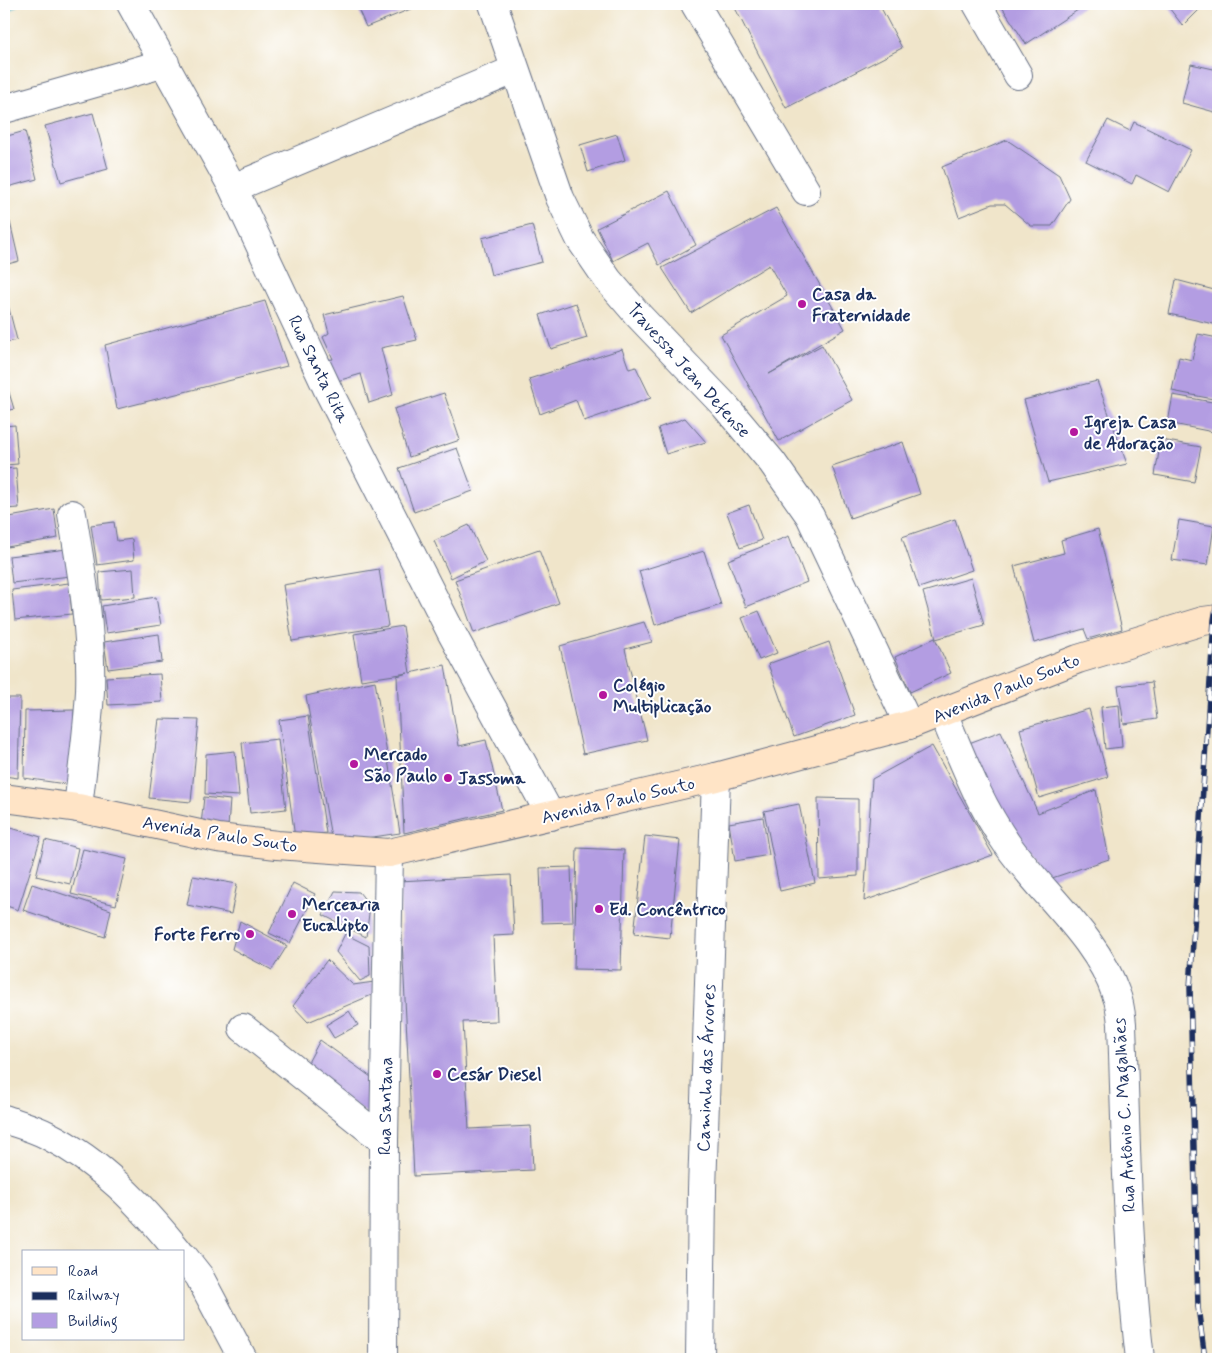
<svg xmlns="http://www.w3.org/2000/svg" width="1222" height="1363" font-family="Mynerve,sans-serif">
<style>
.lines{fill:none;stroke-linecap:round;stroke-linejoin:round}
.stream{stroke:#54bcd2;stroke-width:9}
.building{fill:#b39de2}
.minor-casing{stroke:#666f84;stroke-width:30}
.secondary-casing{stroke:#666f84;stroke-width:30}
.minor{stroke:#fff;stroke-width:28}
.secondary{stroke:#ffe4c6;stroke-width:28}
.rail-casing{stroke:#1b2f5e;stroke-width:5.5}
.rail{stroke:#fff;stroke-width:4;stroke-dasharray:11;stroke-linecap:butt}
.poi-dot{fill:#b5179e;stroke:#fff;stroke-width:2}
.labels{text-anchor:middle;stroke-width:4;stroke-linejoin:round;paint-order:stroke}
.poi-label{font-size:18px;font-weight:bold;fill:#1b2f5e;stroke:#fff;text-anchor:start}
.street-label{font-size:18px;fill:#1b2f5e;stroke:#fff}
</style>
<rect width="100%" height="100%" fill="#fff"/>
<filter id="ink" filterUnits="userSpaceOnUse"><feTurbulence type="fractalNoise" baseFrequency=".02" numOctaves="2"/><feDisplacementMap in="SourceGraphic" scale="10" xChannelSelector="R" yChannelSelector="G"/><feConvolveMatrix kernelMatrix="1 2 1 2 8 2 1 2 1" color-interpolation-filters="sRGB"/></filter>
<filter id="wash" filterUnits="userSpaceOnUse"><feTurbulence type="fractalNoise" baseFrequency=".0096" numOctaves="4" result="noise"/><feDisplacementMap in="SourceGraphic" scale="20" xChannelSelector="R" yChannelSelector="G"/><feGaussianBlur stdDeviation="1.12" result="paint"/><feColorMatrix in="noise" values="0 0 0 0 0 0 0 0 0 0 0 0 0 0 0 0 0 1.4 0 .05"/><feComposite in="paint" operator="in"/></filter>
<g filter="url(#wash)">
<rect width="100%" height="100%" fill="#f0e5ca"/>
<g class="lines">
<!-- stream -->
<path class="stream" d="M 4,8 L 13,4"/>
</g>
<g id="blocks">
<!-- building -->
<path class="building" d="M 356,4 L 423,4 L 366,27 Z
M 733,4 L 879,4 L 902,48 L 786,108 Z
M 1000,4 L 1087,4 L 1026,44 Z
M 1166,4 L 1205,4 L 1183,26 Z
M 1191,64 L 1218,70 L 1218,113 L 1182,103 Z
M 93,113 L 108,169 L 61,182 L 45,126 Z
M 1108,120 L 1130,131 L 1134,122 L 1191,150 L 1169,192 L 1136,175 L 1132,184 L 1086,161 Z
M 25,131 L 37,179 L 4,188 L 4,137 Z
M 617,134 L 625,160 L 588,172 L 580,145 Z
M 1007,140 L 1059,175 L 1070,199 L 1052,226 L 1031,226 L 1005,204 L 992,204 L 959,217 L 942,167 Z
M 669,191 L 696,245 L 659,265 L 648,243 L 613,261 L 597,228 Z
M 776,208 L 845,329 L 769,374 L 822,345 L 852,400 L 779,441 L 721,335 L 787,296 L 769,265 L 691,313 L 662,268 Z
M 10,222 L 19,261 L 4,265 L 4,223 Z
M 532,225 L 542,262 L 491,275 L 482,238 Z
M 1176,280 L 1218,291 L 1218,325 L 1169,314 Z
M 403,296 L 417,340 L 381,348 L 393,395 L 369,403 L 361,374 L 334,382 L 327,360 L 333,359 L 323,337 L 329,333 L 324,315 Z
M 7,301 L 17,340 L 4,343 L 4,302 Z
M 265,301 L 287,366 L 117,409 L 105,345 Z
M 576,303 L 587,338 L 551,349 L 540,315 Z
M 1198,334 L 1218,338 L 1218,400 L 1172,391 L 1179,357 L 1192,360 Z
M 622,349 L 629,369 L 636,367 L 651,398 L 584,421 L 576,400 L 540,414 L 529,379 Z
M 4,376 L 14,409 L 4,412 Z
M 1097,381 L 1127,464 L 1048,482 L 1024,400 Z
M 444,393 L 460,440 L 409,457 L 394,409 Z
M 1173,395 L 1218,403 L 1218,433 L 1168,423 Z
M 685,418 L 706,442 L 666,454 L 658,428 Z
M 15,425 L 18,464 L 4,465 L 4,426 Z
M 1161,440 L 1201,447 L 1194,482 L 1155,475 Z
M 903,442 L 920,494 L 850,518 L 832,466 Z
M 457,448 L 473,491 L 414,512 L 399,468 Z
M 16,468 L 19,508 L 4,509 L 4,469 Z
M 749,505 L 762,540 L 740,548 L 727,513 Z
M 54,509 L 58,538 L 7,547 L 4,518 Z
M 955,519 L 972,570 L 919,588 L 902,537 Z
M 1179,520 L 1214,526 L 1208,565 L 1172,560 Z
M 114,522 L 117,541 L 132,539 L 134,560 L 97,565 L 91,525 Z
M 469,525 L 486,561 L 451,578 L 434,541 Z
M 1098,529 L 1122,629 L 1088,639 L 1084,629 L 1034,643 L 1014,566 L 1064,553 L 1061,540 Z
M 789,536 L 807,582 L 746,607 L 728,560 Z
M 67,549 L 70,576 L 12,583 L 9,556 Z
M 539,550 L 559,603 L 474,633 L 455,580 Z
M 704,551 L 721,605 L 655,625 L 639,571 Z
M 4,568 L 8,592 L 4,593 Z
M 133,569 L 135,597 L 101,600 L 99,572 Z
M 379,569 L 388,626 L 292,641 L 283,585 Z
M 971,578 L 984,625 L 936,639 L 923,592 Z
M 69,583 L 72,614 L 15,620 L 12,590 Z
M 156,597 L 161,625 L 106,633 L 102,606 Z
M 759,611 L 777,653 L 759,660 L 742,618 Z
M 644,622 L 652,642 L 625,649 L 647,740 L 583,754 L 560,646 Z
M 403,626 L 410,673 L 445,665 L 459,746 L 486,740 L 502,810 L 404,833 L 397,676 L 408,673 L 361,680 L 354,634 Z
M 159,634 L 162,662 L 108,669 L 104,642 Z
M 935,638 L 951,673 L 910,692 L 895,657 Z
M 829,642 L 855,715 L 794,737 L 768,664 Z
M 160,674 L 162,702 L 108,705 L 106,677 Z
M 375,681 L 400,833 L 332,843 L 306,696 Z
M 1152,682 L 1157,719 L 1124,724 L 1118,686 Z
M 4,698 L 20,698 L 18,778 L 4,776 Z
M 1119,705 L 1122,747 L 1105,749 L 1101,707 Z
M 1089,709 L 1108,777 L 1039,798 L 1020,729 Z
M 74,710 L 72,785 L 24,778 L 25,711 Z
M 308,716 L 326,833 L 295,838 L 279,720 Z
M 159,719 L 199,720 L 191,802 L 149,798 Z
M 1001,731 L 1038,813 L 1096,790 L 1109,859 L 1049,879 L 1008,827 L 969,743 Z
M 278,739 L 286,809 L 250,813 L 242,743 Z
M 932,746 L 993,855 L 864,901 L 872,779 Z
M 235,751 L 239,796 L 205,794 L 206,754 Z
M 204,797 L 230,800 L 228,827 L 201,825 Z
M 818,798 L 858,799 L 858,876 L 819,879 Z
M 799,804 L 815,883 L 780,891 L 764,811 Z
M 763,817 L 769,855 L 735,861 L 729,823 Z
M 8,827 L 41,837 L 18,910 L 4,905 L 4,840 Z
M 645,836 L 680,840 L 670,938 L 634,934 Z
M 45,840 L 78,848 L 70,884 L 36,876 Z
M 577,848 L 624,850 L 621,970 L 574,969 Z
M 83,849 L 127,859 L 116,905 L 71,894 Z
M 571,867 L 573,922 L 542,923 L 540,868 Z
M 511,875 L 514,935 L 493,936 L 497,1021 L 463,1022 L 469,1129 L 531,1126 L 533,1170 L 414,1176 L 399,881 Z
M 193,876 L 237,884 L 231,914 L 187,905 Z
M 293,883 L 315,894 L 290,943 L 269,933 Z
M 32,884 L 111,910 L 105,937 L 23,910 Z
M 335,891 L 359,892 L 370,906 L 366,937 L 323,915 Z
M 240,921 L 287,946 L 272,970 L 232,949 Z
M 345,934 L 369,946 L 370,976 L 360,981 L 336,952 Z
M 327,960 L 353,985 L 374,982 L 374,994 L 308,1022 L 293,1006 Z
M 349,1011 L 358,1025 L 334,1038 L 326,1025 Z
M 320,1040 L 371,1077 L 372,1117 L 304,1070 Z"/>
</g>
</g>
<g filter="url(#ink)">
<use href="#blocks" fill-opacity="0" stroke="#666f84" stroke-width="1"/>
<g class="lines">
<defs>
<path id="minor" d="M 131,4 L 233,188 L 329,392 L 450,630 L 551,816
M 493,4 L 560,198 L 580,239 L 608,280 L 639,316 L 725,406 L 772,462 L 810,516 L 909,725
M 695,4 L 806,191
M 977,4 L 1018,75
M 4,109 L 165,63
M 233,188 L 514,70
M 72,514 C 82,573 92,631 90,691 C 88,730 82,770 78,808
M 943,713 C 962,758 979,804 1007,844 C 1041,893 1097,937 1116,994 C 1120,1003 1121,1014 1122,1024 C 1126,1136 1127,1248 1140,1359
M 243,1028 L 384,1141
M 4,1119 C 18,1124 34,1128 47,1135 C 101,1162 142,1206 179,1252
M 184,1257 L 199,1276 L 243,1359
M 383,1359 L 384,1141 L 389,853
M 700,1359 L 702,1189 L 716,777"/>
<path id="secondary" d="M 4,798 L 78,808 L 218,838 L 277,845 L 389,853 L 716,777 L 909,725 L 1078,659 L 1203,621 L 1218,619"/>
</defs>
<!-- minor casing -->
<use href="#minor" class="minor-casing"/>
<!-- secondary casing -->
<use href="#secondary" class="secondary-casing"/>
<!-- minor -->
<use href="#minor" class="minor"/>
<!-- secondary -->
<use href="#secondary" class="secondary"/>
<defs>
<path id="rail" d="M 1205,1359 L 1198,1307 L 1190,988 L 1214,620 L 1218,596"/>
</defs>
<!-- rail casing -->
<use href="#rail" class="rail-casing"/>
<!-- rail -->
<use href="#rail" class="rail"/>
</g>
</g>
<!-- markers -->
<g class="poi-dot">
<circle cx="802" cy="304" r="5"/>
<circle cx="1074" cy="432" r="5"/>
<circle cx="603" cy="695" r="5"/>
<circle cx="354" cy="764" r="5"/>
<circle cx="448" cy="778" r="5"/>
<circle cx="599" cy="909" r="5"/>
<circle cx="292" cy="914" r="5"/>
<circle cx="250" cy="934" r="5"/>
<circle cx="437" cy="1074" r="5"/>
</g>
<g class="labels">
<!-- poi labels -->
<g class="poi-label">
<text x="812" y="300">Casa da<tspan x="812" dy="21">Fraternidade</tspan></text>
<text x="1084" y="428">Igreja Casa<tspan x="1084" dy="21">de Adoração</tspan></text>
<text x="613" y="691">Colégio<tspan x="613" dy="21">Multiplicação</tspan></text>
<text x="364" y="760">Mercado<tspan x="364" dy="21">São Paulo</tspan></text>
<text x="458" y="784">Jassoma</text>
<text x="302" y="910">Mercearia<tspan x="302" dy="21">Eucalipto</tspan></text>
<text x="609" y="915">Ed. Concêntrico</text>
<text x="240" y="940" text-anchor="end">Forte Ferro</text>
<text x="447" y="1080">Cesár Diesel</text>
</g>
<!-- street labels -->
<g class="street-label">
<text transform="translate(319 369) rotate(64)" y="6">Rua Santa Rita</text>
<text transform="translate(689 370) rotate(48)" y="6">Travessa Jean Defense</text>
<text transform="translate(1006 688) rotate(-22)" y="6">Avenida Paulo Souto</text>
<text transform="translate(618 800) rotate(-13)" y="6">Avenida Paulo Souto</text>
<text transform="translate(220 834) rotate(9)" y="6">Avenida Paulo Souto</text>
<text transform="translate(706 1068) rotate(-88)" y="6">Caminho das Árvores</text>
<text transform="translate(385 1106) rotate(-89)" y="6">Rua Santana</text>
<text transform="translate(1124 1115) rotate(-93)" y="6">Rua Antônio C. Magalhães</text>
</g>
</g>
<!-- margin -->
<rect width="1222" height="1363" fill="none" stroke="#fff" stroke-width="20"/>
<!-- legend -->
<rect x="22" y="1250" width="162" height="90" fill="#ffffff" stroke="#a4acbf"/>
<rect x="32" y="1267" width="25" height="8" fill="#ffe4c6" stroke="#a4acbf"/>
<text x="68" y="1276" font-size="15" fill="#1b2f5e">Road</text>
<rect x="32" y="1292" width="25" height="8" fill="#1b2f5e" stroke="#a4acbf"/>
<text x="68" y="1300" font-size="15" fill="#1b2f5e">Railway</text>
<rect x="32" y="1313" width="25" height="15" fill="#b39de2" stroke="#a4acbf"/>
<text x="68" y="1326" font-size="15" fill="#1b2f5e">Building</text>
</svg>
